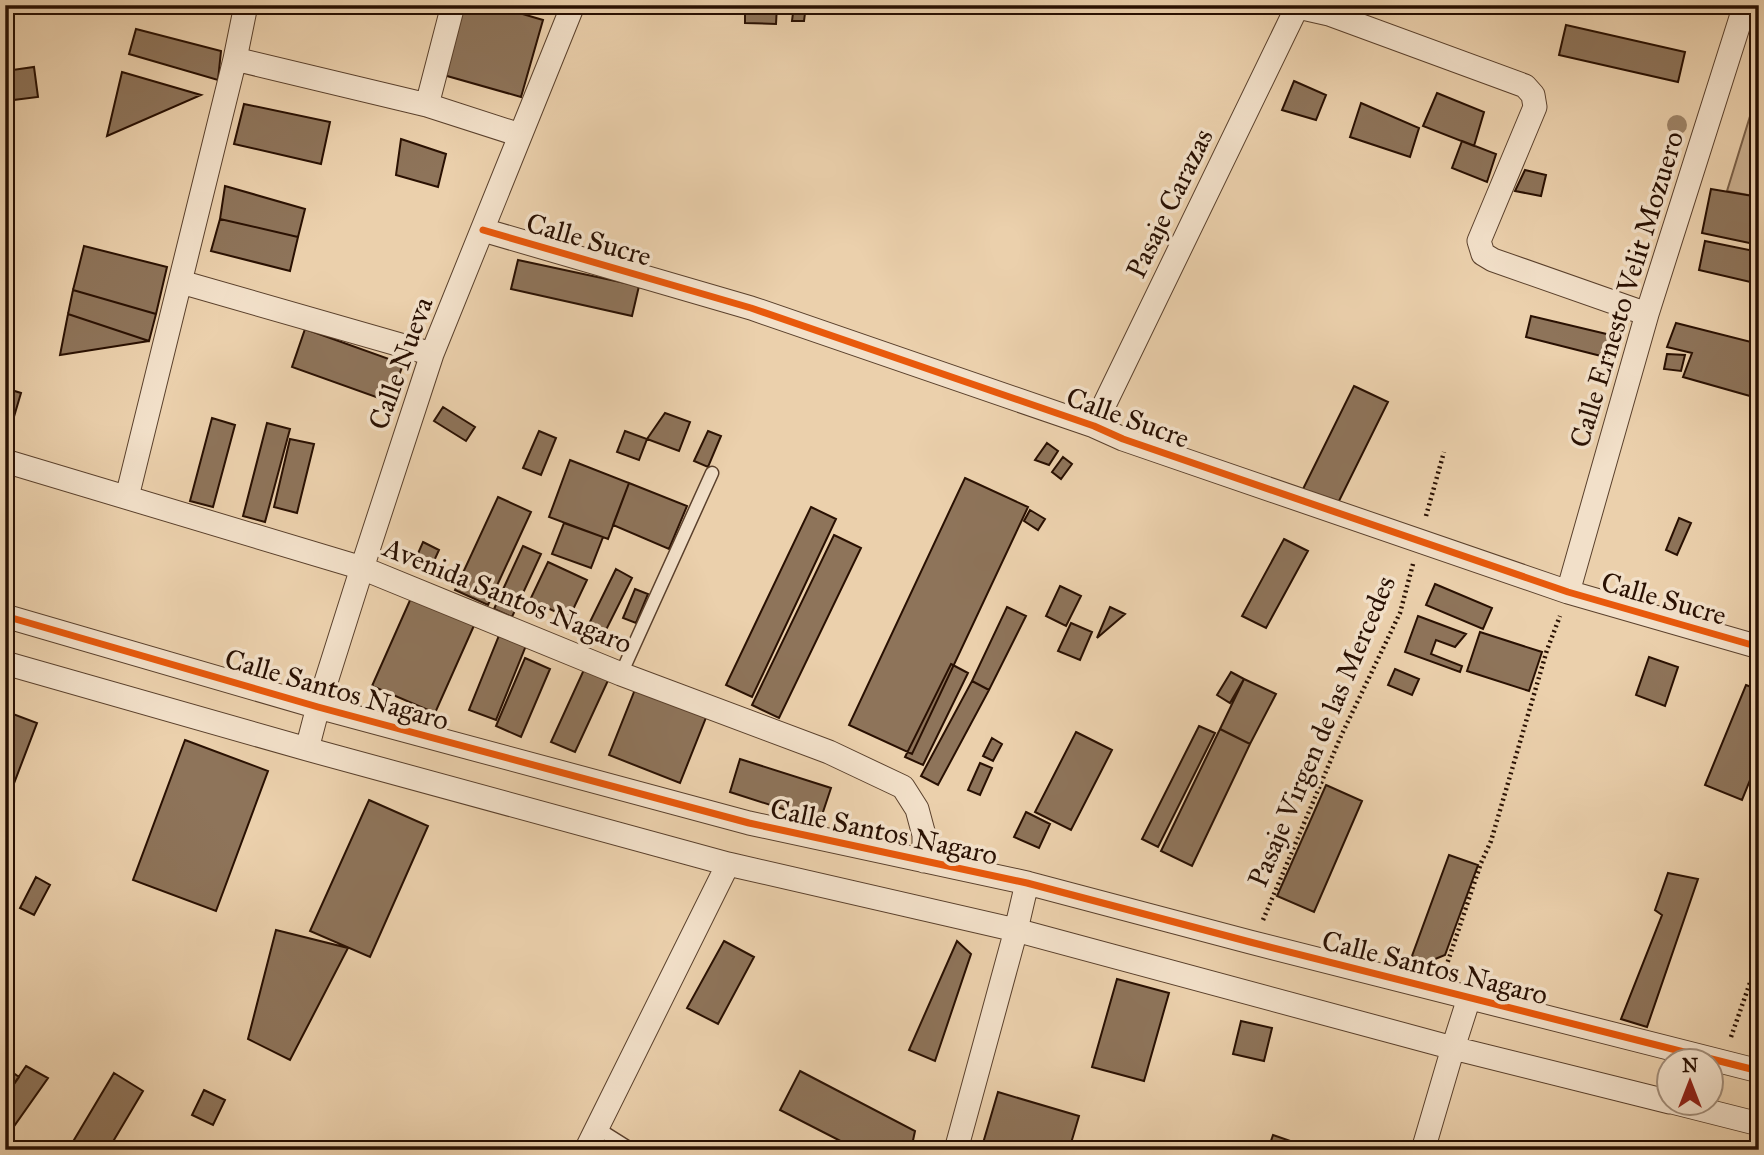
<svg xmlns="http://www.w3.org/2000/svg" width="1764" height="1155" font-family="'IM FELL Great Primer',serif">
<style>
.green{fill:#caaf8f;stroke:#7a6048;stroke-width:2}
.building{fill:#8e745a;stroke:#291002;stroke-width:2}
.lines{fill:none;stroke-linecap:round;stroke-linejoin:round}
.lane-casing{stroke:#5a402c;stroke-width:15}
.street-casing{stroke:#5a402c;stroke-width:25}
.path{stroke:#291002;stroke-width:4.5;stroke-dasharray:2 3.5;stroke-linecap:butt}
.lane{stroke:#f2e0c9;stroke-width:12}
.street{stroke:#f2e0c9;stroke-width:23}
.cycleway-casing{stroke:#f2e0c9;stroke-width:11}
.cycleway{stroke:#e8590c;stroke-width:7}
.tree{fill:#9f8569}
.labels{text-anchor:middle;stroke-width:7;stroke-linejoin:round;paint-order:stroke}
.street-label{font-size:28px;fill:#291002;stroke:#f2e0c9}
</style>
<rect width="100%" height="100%" fill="#ebd0ac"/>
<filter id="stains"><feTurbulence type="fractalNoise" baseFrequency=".00286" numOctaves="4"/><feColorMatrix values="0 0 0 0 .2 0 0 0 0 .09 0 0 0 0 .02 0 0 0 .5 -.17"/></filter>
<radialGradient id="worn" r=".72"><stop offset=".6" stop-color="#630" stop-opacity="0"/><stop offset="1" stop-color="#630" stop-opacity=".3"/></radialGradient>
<!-- green -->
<path class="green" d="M 1759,87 L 1759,197 L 1727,191 Z"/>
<!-- building -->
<path class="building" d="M 460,5 L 492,5 L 543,20 L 521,97 L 440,74 Z
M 745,5 L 777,5 L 776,24 L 745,23 Z
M 794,5 L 806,5 L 804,21 L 792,21 Z
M 1566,25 L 1685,52 L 1678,82 L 1559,55 Z
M 136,29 L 221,51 L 218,80 L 129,54 Z
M 34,67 L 38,97 L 5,101 L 5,71 Z
M 122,72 L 201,95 L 107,136 Z
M 1294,81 L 1326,95 L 1316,120 L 1282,110 Z
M 1437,93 L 1484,112 L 1474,146 L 1423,126 Z
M 1361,103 L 1419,128 L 1410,157 L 1350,137 Z
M 244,104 L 330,122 L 321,164 L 234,144 Z
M 401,139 L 446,154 L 438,187 L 396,175 Z
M 1462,141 L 1496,154 L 1487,182 L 1452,168 Z
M 1525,170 L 1546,175 L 1541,196 L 1515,191 Z
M 225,186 L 305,209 L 298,237 L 220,219 Z
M 1711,189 L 1759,197 L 1759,245 L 1702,233 Z
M 220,219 L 298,237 L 290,271 L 211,251 Z
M 1705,241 L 1759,252 L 1759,284 L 1699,270 Z
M 84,246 L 167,267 L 156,314 L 73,290 Z
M 518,260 L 639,286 L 632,316 L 511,289 Z
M 73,290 L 156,314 L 149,341 L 68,314 Z
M 68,314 L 149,341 L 60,355 Z
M 1531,316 L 1615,336 L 1609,358 L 1526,337 Z
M 1676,323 L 1759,344 L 1759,393 L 1757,398 L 1683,377 L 1692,353 L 1667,347 Z
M 305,329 L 403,364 L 390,402 L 292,367 Z
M 1667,354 L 1685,355 L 1681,371 L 1664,369 Z
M 1354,386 L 1388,402 L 1337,505 L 1303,489 Z
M 5,388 L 21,393 L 13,420 L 5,418 Z
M 443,407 L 475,427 L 466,441 L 434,421 Z
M 665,413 L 690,422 L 679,451 L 647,439 Z
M 212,418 L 235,425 L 213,507 L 190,501 Z
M 267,423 L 290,429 L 265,522 L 243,516 Z
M 539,431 L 556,438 L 541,475 L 523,468 Z
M 625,431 L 647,439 L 639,460 L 617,452 Z
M 708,431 L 721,436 L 708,467 L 694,461 Z
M 290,439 L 314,444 L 297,513 L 274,507 Z
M 1047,443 L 1058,451 L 1049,465 L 1035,460 Z
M 1063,457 L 1072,464 L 1061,479 L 1052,472 Z
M 570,460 L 629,483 L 608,539 L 549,517 Z
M 965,478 L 1028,507 L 912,754 L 849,725 Z
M 629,483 L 687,506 L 669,549 L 613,525 Z
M 498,497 L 531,512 L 488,605 L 455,590 Z
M 811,507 L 836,519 L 752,697 L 726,685 Z
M 1030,510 L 1045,519 L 1038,530 L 1024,521 Z
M 1679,518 L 1691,523 L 1677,555 L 1666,550 Z
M 564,523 L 603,537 L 591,568 L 552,554 Z
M 834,535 L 861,548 L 779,718 L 752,705 Z
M 1284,539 L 1308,551 L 1266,628 L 1242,616 Z
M 423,542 L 439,550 L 428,574 L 412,567 Z
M 523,546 L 541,554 L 512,617 L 494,609 Z
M 548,562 L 587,580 L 569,618 L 530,600 Z
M 616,569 L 632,578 L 600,642 L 584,634 Z
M 1435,584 L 1492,608 L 1483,629 L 1426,605 Z
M 1060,586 L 1081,596 L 1066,626 L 1046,616 Z
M 635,589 L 648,594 L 636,623 L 623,618 Z
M 411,598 L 476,621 L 435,713 L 372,686 Z
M 1007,607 L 1026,616 L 989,690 L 972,681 Z
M 1110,607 L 1125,614 L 1097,638 Z
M 1418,616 L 1466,634 L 1455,647 L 1436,640 L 1431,654 L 1462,666 L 1460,672 L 1405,652 Z
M 1071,623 L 1092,632 L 1080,660 L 1058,651 Z
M 1480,632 L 1542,652 L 1529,691 L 1467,671 Z
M 500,633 L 527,643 L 496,720 L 469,710 Z
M 1649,657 L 1678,667 L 1665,706 L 1636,695 Z
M 525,658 L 550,669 L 521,737 L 496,726 Z
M 587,663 L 611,674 L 575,752 L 551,742 Z
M 951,664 L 968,673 L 923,765 L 905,757 Z
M 1395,669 L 1419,679 L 1412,695 L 1388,685 Z
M 1231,672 L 1244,679 L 1230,703 L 1217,695 Z
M 1244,679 L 1276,694 L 1250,744 L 1220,729 Z
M 972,681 L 989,690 L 938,785 L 921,776 Z
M 1746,685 L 1759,690 L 1759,758 L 1742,800 L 1705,785 Z
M 636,687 L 707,715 L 680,783 L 609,755 Z
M 5,711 L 37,723 L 5,807 Z
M 1199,726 L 1215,733 L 1158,847 L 1142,839 Z
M 1220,729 L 1250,744 L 1192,866 L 1161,851 Z
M 1076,732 L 1112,750 L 1071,830 L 1035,812 Z
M 992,738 L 1002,744 L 993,761 L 983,756 Z
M 185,740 L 268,771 L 216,911 L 133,880 Z
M 740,759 L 831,788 L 820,821 L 730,792 Z
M 980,763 L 992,768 L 980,795 L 968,790 Z
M 1326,785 L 1362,801 L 1314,912 L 1277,896 Z
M 369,800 L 428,826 L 370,957 L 310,931 Z
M 1026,812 L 1050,824 L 1039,848 L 1014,837 Z
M 1449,855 L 1478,865 L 1445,955 L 1428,962 L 1412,956 Z
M 1668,873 L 1698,879 L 1647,1027 L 1621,1019 L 1662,915 L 1655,910 Z
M 36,877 L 50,885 L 34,915 L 20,908 Z
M 276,930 L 348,948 L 290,1060 L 248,1039 Z
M 724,941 L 754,957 L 718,1024 L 687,1008 Z
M 957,941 L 971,954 L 935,1061 L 909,1050 Z
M 1117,979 L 1169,993 L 1144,1081 L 1092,1067 Z
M 1241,1021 L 1272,1028 L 1264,1061 L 1233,1054 Z
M 26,1066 L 48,1078 L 5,1139 L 5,1097 Z
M 5,1067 L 19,1077 L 5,1097 Z
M 800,1071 L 915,1131 L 911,1150 L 858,1150 L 780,1110 Z
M 114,1073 L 143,1091 L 108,1150 L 68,1150 Z
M 204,1090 L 225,1100 L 213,1125 L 192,1115 Z
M 998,1092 L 1079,1116 L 1069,1150 L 981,1150 Z
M 1273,1135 L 1308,1147 L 1307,1150 L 1268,1150 Z"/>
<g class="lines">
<defs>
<path id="lane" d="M 621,674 L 712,473
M 597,1128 L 632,1150"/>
<path id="street" d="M 1298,7 L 1329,14 L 1525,86 L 1533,95 L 1535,107 L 1479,241 L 1483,254 L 1493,260 L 1647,314
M 235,59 L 427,105 L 520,135
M 427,105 L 453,5
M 483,230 L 751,308 L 1094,426 L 1123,439 L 1568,592 L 1759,647
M 181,282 L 432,354
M 1094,426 L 1298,5
M 5,461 L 362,568 L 621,674 L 829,752 L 903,787 L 917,809 L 924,835 L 924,861
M 127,497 L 235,59 L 246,5
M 1568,592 L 1647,314 L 1745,5
M 5,616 L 318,707 L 749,823 L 1027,883 L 1250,942 L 1759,1071
M 5,663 L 307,749 L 728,864 L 1016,930 L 1453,1048 L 1670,1102
M 307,749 L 318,707 L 362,568 L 432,354 L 573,5
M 1672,1102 L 1759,1124
M 586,1150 L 728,864
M 956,1150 L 1016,930 L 1027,883
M 1423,1150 L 1453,1048 L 1469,998"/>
</defs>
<!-- lane casing -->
<use href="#lane" class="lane-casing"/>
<!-- street casing -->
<use href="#street" class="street-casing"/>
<!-- path -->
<path class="path" d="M 1426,516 L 1444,452
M 1263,920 L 1341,736 L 1400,613 L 1413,564
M 1446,967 L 1481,863 L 1491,841 L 1547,650 L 1560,616
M 1731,1037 L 1759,957"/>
<!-- lane -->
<use href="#lane" class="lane"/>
<!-- street -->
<use href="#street" class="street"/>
<defs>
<path id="cycleway" d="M 483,230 L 751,308 L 1094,426 L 1123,439 L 1568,592 L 1759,647
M 5,616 L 318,707 L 749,823 L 1027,883 L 1250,942 L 1759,1071"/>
</defs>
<!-- cycleway casing -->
<use href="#cycleway" class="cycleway-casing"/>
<!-- cycleway -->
<use href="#cycleway" class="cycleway"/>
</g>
<!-- trees -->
<circle class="tree" cx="1677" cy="125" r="10"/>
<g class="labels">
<!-- street labels -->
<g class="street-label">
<text transform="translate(1169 203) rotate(-64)" y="10">Pasaje Carazas</text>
<text transform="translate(589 239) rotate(16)" y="10">Calle Sucre</text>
<text transform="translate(1626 289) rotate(-73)" y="10">Calle Ernesto Velit Mozuero</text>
<text transform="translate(400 363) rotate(-70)" y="10">Calle Nueva</text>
<text transform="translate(1128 417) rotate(20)" y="10">Calle Sucre</text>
<text transform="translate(508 595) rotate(22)" y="10">Avenida Santos Nagaro</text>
<text transform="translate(1664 598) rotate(16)" y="10">Calle Sucre</text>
<text transform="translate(337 689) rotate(16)" y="10">Calle Santos Nagaro</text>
<text transform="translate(1321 731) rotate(-67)" y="10">Pasaje Virgen de las Mercedes</text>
<text transform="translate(884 831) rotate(12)" y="10">Calle Santos Nagaro</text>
<text transform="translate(1435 967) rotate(14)" y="10">Calle Santos Nagaro</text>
</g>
</g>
<!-- margin -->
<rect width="1764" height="1155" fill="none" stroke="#ebd0ac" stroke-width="28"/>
<rect x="7" y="7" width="1750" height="1141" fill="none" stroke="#291002" stroke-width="3.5"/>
<rect x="14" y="14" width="1736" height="1127" fill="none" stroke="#291002" stroke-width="2"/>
<!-- north arrow -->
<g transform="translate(1690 1082)"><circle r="33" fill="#f2e0c9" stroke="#a28d79" stroke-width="2"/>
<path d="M0-5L12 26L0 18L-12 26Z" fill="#8f2418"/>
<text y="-10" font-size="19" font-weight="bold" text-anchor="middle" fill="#291002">N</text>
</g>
<rect width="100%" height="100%" filter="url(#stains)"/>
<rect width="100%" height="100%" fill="url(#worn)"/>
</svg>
